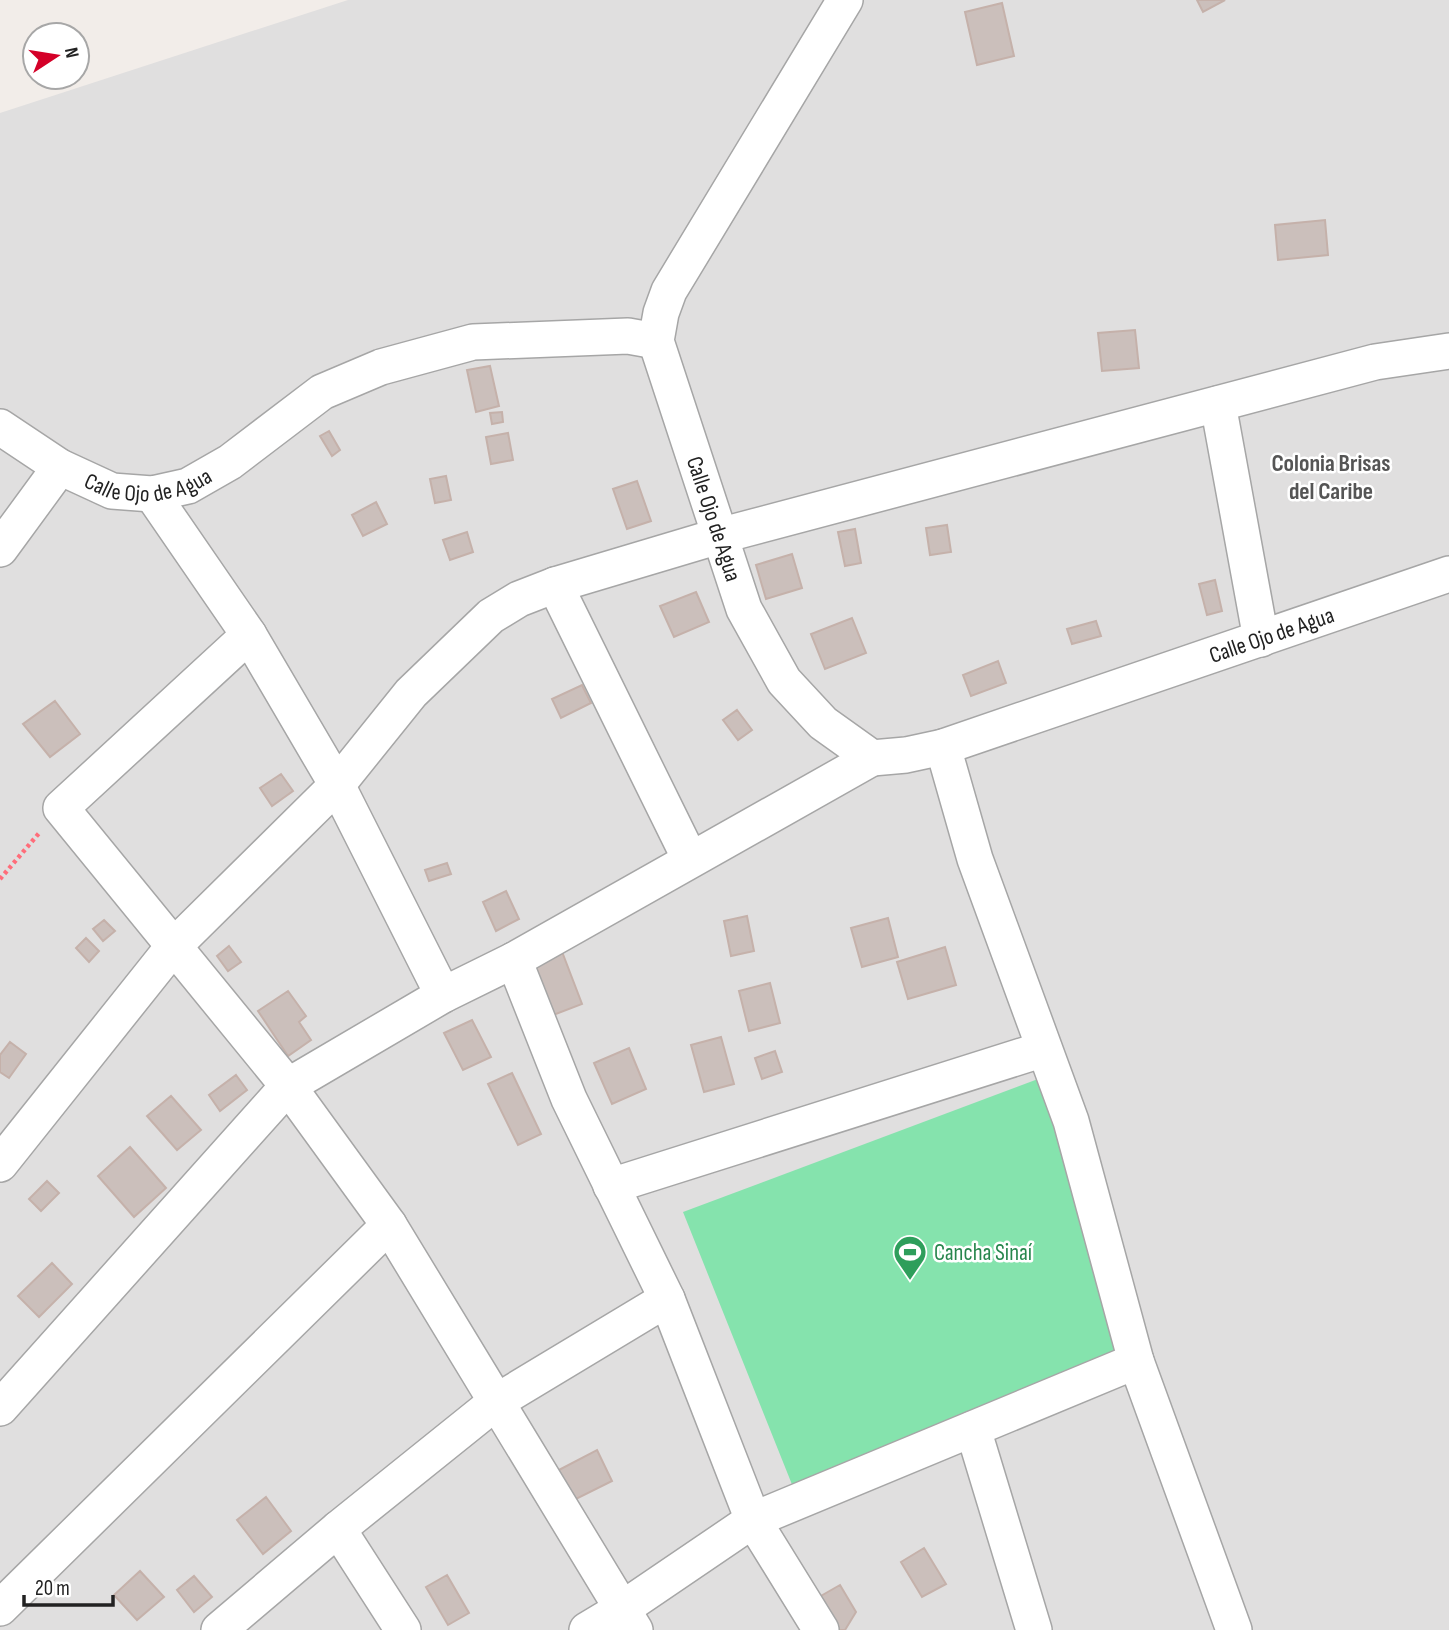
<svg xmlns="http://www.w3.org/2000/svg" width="1449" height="1630" font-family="'Sofia Sans Condensed',sans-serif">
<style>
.residential{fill:#e0dfdf}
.pitch{fill:#85e3ad}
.building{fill:#cbbfbb;stroke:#c5b1aa;stroke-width:2}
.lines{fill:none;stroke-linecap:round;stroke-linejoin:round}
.street-casing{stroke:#a6a6a6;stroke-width:38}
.path{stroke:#ff6d7a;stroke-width:4.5;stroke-dasharray:3.5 3.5;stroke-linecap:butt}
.street{stroke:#fff;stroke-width:35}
.labels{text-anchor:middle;stroke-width:5;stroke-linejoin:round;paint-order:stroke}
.street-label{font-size:23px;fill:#222;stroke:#fff}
.leisure-label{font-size:23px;fill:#27864d;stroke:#fff;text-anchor:start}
.neighbourhood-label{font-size:24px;font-weight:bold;fill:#555;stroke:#fff}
</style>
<rect width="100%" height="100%" fill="#f2ede9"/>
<!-- residential -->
<path class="residential" d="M 348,0 L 1449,0 L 1449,1630 L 0,1630 L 0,113 Z"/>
<!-- pitch -->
<path class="pitch" d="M 1038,1079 L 1134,1352 L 795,1492 L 683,1212 Z"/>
<!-- building -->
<path class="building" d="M 1197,0 L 1225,0 L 1203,12 Z
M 1002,3 L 1014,56 L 977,65 L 965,12 Z
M 1325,220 L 1328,255 L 1278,260 L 1275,225 Z
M 1135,330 L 1139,368 L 1102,371 L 1098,333 Z
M 490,366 L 499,406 L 476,412 L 467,370 Z
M 502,412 L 503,422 L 492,424 L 490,413 Z
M 329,431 L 340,450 L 332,456 L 320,436 Z
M 508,433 L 513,460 L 491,464 L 486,437 Z
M 446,476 L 451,500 L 435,503 L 430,479 Z
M 637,481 L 651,521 L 627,529 L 613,489 Z
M 376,502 L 387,524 L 363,536 L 352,515 Z
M 947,525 L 951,552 L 930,555 L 926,528 Z
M 855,529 L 861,563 L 845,566 L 838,532 Z
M 467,532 L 473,552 L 450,560 L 443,540 Z
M 792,554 L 802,588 L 766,599 L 756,565 Z
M 1215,580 L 1222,611 L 1207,615 L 1199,584 Z
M 696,592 L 709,622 L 674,637 L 660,606 Z
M 852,618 L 866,653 L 825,669 L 811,634 Z
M 1096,621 L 1101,636 L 1072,644 L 1067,629 Z
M 998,661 L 1006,683 L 971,696 L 963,675 Z
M 582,685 L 591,703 L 561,718 L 552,699 Z
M 55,701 L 80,734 L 50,757 L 23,724 Z
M 737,710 L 752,730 L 738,740 L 723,720 Z
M 281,774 L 293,791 L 272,806 L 260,788 Z
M 447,863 L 451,874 L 429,881 L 425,870 Z
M 506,891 L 519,919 L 496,931 L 483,902 Z
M 747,916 L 754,951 L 731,956 L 724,921 Z
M 888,918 L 898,957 L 862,967 L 851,928 Z
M 104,920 L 115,931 L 103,941 L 93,929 Z
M 86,938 L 99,951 L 89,962 L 76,948 Z
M 229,946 L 241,962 L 228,971 L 217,956 Z
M 945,947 L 956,985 L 908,999 L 897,962 Z
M 561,949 L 582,1004 L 548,1017 L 528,961 Z
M 770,983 L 780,1023 L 749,1031 L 739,991 Z
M 288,991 L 306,1016 L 299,1022 L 311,1040 L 288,1056 L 258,1011 Z
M 472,1020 L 491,1057 L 463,1070 L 444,1033 Z
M 721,1037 L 734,1084 L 704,1092 L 691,1045 Z
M 10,1042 L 26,1054 L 9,1078 L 0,1072 L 0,1055 Z
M 629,1048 L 646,1089 L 612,1104 L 594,1063 Z
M 775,1051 L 782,1072 L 762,1079 L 755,1058 Z
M 512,1073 L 541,1134 L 518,1145 L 488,1084 Z
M 236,1075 L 247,1090 L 220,1111 L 209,1095 Z
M 171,1096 L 201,1130 L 177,1150 L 147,1116 Z
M 130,1147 L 166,1188 L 134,1217 L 98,1176 Z
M 47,1181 L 59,1193 L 41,1211 L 29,1199 Z
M 52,1263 L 72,1284 L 39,1317 L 18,1296 Z
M 597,1450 L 612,1481 L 570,1502 L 555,1472 Z
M 266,1497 L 291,1531 L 263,1554 L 237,1520 Z
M 924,1548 L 946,1584 L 922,1597 L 901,1562 Z
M 140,1571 L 164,1597 L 137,1620 L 114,1595 Z
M 447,1575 L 469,1613 L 448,1625 L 426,1587 Z
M 194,1576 L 212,1597 L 194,1612 L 177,1590 Z
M 840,1585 L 856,1612 L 845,1630 L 838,1630 L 819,1597 Z"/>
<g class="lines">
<defs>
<g id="street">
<path id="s1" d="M 845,0 L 669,291 L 661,313 L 656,341 L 744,609 L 784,681 L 823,723 L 872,758 L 906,755 L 943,747 L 1449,574"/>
<path d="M 1218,404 L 1261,639"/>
<path id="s2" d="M 0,427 L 60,467 L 112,491 L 152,494 L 188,486 L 230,462 L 322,392 L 381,367 L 473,342 L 628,336 L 656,341"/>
<path d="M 152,494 L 249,635 L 337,785 L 443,995"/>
<path d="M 0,549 L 60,467"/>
<path d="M 555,585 L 690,859"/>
<path d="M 249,635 L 61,808 L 288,1086 L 389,1225 L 635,1630"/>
<path d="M 943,747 L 975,859 L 1071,1121 L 1136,1361 L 1234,1630"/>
<path d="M 514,960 L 569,1099 L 667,1299 L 753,1520 L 821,1630"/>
<path d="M 0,1164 L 173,947 L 337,785 L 411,693 L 491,616 L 519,599 L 555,585 L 719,536 L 1375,362 L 1449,351"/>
<path d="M 611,1186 L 1044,1049"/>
<path d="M 0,1408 L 288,1086 L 443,995 L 514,960 L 872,758"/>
<path d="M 973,1429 L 1034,1630"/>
<path d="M 338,1529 L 403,1630"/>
<path d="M 0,1608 L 389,1225"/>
<path d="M 219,1630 L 338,1529 L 496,1402 L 667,1299"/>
<path d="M 587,1630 L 622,1609 L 753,1520 L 1136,1361"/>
</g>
</defs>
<!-- street casing -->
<use href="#street" class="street-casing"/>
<!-- path -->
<path class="path" d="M 0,879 L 40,832"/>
<!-- street -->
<use href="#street" class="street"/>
</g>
<!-- icons -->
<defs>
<symbol id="stadium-pin" viewBox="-11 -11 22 30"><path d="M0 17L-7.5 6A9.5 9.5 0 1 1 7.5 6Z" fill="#2e9e5b" stroke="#fff"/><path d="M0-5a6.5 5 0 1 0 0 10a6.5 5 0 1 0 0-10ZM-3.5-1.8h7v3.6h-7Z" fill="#fff"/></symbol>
</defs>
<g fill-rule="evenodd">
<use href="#stadium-pin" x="891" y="1233" width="38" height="52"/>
</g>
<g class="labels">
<!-- street labels -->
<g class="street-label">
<text dy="8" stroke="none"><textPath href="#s2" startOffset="166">Calle Ojo de Agua</textPath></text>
<text dy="8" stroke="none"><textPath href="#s1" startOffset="579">Calle Ojo de Agua</textPath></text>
<text dy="8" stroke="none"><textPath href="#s1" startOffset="1293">Calle Ojo de Agua</textPath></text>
</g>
<!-- leisure labels -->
<g class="leisure-label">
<text x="934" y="1260">Cancha Sinaí</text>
</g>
<!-- neighbourhood labels -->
<g class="neighbourhood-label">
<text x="1331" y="471">Colonia Brisas<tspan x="1331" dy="28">del Caribe</tspan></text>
</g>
</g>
<!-- north arrow -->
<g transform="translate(56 56) rotate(78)"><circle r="33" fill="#ffffff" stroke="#a7a7a7" stroke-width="2"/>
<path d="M0-5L12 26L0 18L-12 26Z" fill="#d40028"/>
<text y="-10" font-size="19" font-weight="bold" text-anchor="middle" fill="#222222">N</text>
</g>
<!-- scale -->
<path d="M24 1595v10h89v-10" fill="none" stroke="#222222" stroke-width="3.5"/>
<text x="35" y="1595" font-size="21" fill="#222222" stroke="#ffffff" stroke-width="5" paint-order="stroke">20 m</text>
</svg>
